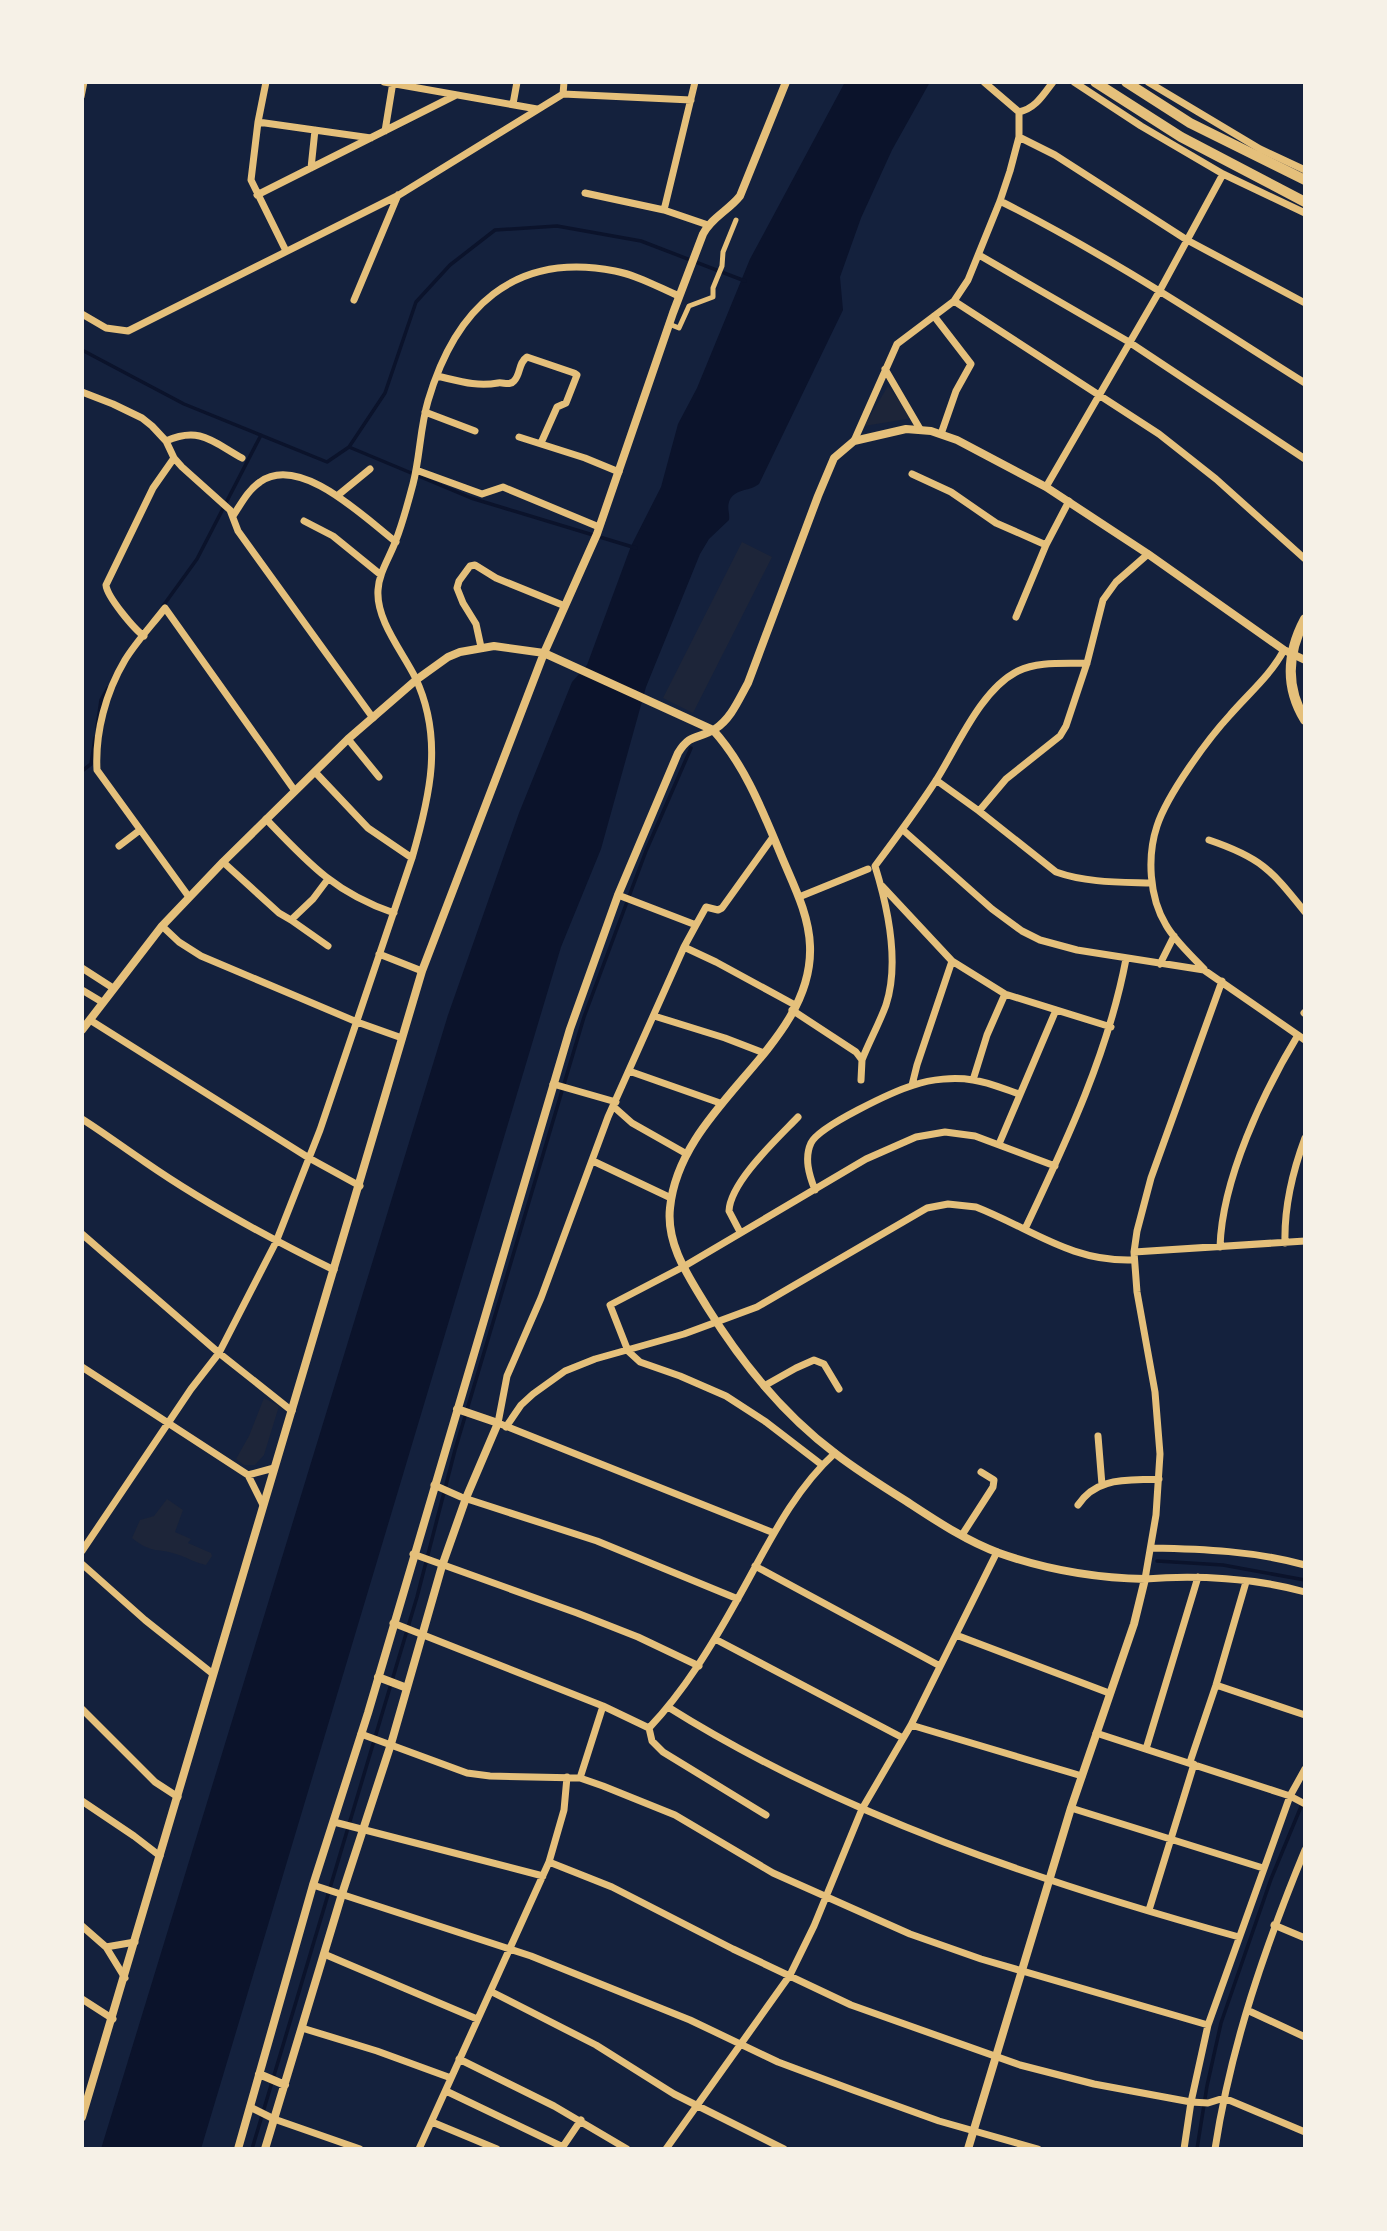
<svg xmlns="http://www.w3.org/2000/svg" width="1387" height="2231" font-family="'Noto Serif',serif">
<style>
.green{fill:#1d2539}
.water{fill:#0b132b}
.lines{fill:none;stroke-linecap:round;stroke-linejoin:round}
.stream{stroke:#0b132b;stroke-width:3.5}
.pedestrian{stroke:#e5c07b;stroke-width:5}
.minor{stroke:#e5c07b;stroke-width:7}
.tertiary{stroke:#e5c07b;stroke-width:8}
.trunk{stroke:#e5c07b;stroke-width:10}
</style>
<rect width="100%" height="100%" fill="#14213d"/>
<!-- green -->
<path class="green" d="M 888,386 L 913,418 L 864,426 Z
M 742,542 L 772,557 L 693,713 L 663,698 Z
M 264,1398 L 279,1406 L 264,1455 L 255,1465 L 244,1465 L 236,1459 L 249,1436 Z
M 167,1499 L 183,1510 L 175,1532 L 191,1539 L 188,1543 L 211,1553 L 212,1556 L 206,1565 C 196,1563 188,1558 179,1555 C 158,1547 153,1555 132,1538 L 140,1520 L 154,1516 Z"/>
<!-- water -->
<path class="water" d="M 845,82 L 930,82 L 892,150 L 861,218 L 840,277 L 843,310 L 759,484 C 749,492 734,488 729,502 C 727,509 730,513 729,520 L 709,539 L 700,554 L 646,687 L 601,849 L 561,947 L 201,2149 L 101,2149 L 448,1015 L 519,813 L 572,682 L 587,665 L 631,546 L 661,487 L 678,424 L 697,388 L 750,259 Z"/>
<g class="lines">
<!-- stream -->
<path class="stream" d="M 82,350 L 184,404 L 327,462 L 349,447 L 471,498 L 636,548
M 349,447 L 385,393 L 416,302 L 450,265 L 495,230 L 557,226 L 641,241 L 745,281
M 163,606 L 197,559 L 261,435
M 97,727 L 101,700 L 108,688
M 82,771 L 91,764 L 95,738
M 1157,1561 L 1223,1565 L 1305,1580
M 252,2149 L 417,1597 L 455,1450 L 584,1017 L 646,851 L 691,748
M 1197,2149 L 1207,2086 L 1221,2023 L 1271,1879 L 1305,1797"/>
<!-- pedestrian -->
<path class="pedestrian" d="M 82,97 L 85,82
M 669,324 L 679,328 L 689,306 L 713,297 L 713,288 L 722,266 L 723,252 L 736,220"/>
<!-- minor -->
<path class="minor" d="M 266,82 L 258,122 L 251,180 L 286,251
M 384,82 L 537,109
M 695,82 L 664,210 L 708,225
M 1074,82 L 1141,126 L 1223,174 L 1305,213
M 1148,82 L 1260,149 L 1305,170
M 563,94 L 691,100
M 563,94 L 564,82
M 513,104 L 517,82
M 1019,112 C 1036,108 1043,95 1053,82
M 258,122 L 371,138
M 385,131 L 393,82
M 1019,137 L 1055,155 L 1187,240 L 1305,303
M 311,168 L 315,130
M 585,193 L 664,210
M 257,195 L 456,95
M 1000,201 C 1106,254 1205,320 1305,383
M 979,255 L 1129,342 L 1305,459
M 354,300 L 398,195
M 954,301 L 1159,434 L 1216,479 L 1305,559
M 82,314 L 106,328 L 128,331 L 399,195 L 563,94
M 934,316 L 971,364 L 956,391 L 941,434
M 885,369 L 920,429
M 437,376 C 459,381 476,387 498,383 C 503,382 510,386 514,381 C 521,374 518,363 527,357 L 574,373 L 577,375 L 566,403 L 557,407 L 541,443
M 82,392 L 113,404 L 142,418 L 152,426 L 166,441 L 174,458 L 182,467 L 230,510 L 238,531 L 373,718
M 425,412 L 475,431
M 519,437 L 585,458 L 619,472
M 166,441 C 200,426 213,442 242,458
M 854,441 L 897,344 L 954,301 L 968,280 L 1000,201 L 1010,171 L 1019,137 L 1019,112 L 984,82
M 416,470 L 482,494 L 503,487 L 599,527
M 912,474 L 951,492 L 996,523 L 1046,545
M 1046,487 L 1159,292 L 1223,174
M 337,496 L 370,469
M 233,516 C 241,504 248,490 260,482 C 300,453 366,519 396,542
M 304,521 L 333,536 L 381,575
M 1016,617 L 1046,545 L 1069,501
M 144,636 C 135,630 107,597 106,585 L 153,488 L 174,458
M 481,647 L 476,624 L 463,603 L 457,588 L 459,581 L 470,566 L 475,565 L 496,578 L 565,606
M 348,739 L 379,777
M 315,772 L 368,828 L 412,858
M 936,780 L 979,811 L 1056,872 C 1087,883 1120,882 1152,883
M 979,811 L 1006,779 L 1060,736 L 1066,726 L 1087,663 L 1103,600 L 1116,582 L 1148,554
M 266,819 C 308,863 335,893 394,913
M 903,830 L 992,909 L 1022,931 L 1040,940 L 1077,950 L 1204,970 L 1305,1040
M 1209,840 C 1262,858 1271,870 1305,912
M 119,846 L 140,830
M 223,862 L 279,913 L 291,920 L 313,899 L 328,879
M 882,886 L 952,961 L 1005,994 L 1111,1027
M 618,895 L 696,925 L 706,907 L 718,910 L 722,908 L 773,837
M 189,897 L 97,770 C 95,732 106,692 125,660 C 136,642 152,625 165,608 L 295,791
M 799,897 L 868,869
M 291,920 L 328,946
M 162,926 L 179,942 L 201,956 L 357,1022 L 402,1038
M 684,947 L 696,925
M 379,954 L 422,971
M 1160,964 L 1174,936
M 82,968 L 113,988
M 1204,969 C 1191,955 1175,941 1166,925 C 1149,897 1147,856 1157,826 C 1167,795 1207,740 1230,715 C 1249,693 1270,676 1284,650
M 1222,981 L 1151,1178 L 1137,1231 L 1134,1252 L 1137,1292 L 1155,1392 L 1160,1454 L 1156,1515 L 1145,1579 C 1196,1575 1256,1578 1305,1592
M 82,990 L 102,1002
M 792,1010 L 856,1052 L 862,1060 L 861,1080
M 1304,1013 L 1305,1012
M 654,1016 L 725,1038 L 764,1053
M 90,1020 L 309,1158 L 360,1186
M 862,1060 C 869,1042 879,1024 886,1005 C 900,962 888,908 875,866 C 896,838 916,811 935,782 C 957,748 980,690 1018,671 C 1039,661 1065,664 1087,663
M 629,1071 L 720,1103
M 973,1080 L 987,1035 L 1005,994
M 553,1084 L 616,1102
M 912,1085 L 917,1065 L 952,961
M 614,1107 L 632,1123 L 685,1153
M 82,1119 C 104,1133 124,1148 145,1162 C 204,1203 269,1238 334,1270
M 999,1144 L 1056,1010
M 593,1161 L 671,1198
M 815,1190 C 809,1175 804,1158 811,1143 C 819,1126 894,1091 914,1085 C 931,1079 955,1077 973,1080 C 988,1082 1004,1089 1019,1094
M 1025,1229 C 1066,1142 1108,1054 1126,959
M 740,1232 L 729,1211 C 730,1182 778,1138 798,1117
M 82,1234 L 219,1353 L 292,1411
M 1285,1243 C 1284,1206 1292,1173 1305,1138
M 1220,1247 C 1222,1179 1263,1093 1298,1035
M 1134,1252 L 1305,1241
M 82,1367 L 248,1475 L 263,1505
M 764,1386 L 796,1368 L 814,1360 L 824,1364 L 839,1389
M 506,1427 L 521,1405 L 533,1394 L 565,1371 L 595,1359 L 684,1334 L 757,1307 L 927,1208 L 948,1204 L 976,1207 C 1032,1229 1071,1262 1133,1260
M 1098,1436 L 1102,1485
M 822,1465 L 766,1422 L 726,1396 L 680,1376 L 640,1362 L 628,1351 L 610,1305 L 683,1267 L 866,1159 L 916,1137 L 945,1132 L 975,1136 L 1055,1166
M 248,1475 L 274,1468
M 434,1485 L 461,1497 L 597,1541 L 738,1599
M 1078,1505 C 1097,1476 1128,1481 1159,1479
M 774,1533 L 498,1423 L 507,1376 L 541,1298 L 608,1117 L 684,947 L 716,962 L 795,1005
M 962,1535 L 993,1487 L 994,1480 L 981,1472
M 1151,1548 C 1204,1549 1254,1551 1305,1565
M 82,1551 L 191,1389 L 219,1353 L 276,1242 L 320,1130 L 412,858 C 430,796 444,738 415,677 C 402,651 376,620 378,590 C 379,572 390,557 396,540 C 403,522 408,503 413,484 C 420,457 420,428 428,401 C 455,309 513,251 615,271 C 637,275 658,287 679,296
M 413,1554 L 577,1613 L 638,1637 L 699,1666
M 82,1564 L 145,1620 L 213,1674
M 755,1566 L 940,1666
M 393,1623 L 603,1706 L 649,1728
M 956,1635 L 1109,1693
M 715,1639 L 903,1738
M 1216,1685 L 1305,1715
M 668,1707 C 840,1815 1043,1883 1239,1937
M 82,1709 L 155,1782 L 178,1797
M 911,1725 L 1082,1776
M 649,1728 C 685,1690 712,1645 737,1600 C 766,1549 791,1493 835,1453
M 649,1728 L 652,1741 L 663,1752 L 766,1815
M 1096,1733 L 1290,1796 L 1305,1804
M 361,1734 L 467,1773 L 490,1776 L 580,1778 L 603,1786 L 675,1815 L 773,1873 L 910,1934 L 981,1959 L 1208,2025
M 1146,1749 L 1198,1577
M 1190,1762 L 1216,1685 L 1246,1582
M 580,1778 L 603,1706
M 82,1801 L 134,1836 L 160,1856
M 1071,1808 L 1263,1868
M 334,1822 L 543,1876
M 549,1862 L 612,1887 L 733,1949 L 851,2005 L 1020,2065 L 1094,2084 L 1191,2102 L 1208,2103 L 1224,2098 L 1305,2132
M 313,1885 L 531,1956 L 690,2020 L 778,2062 L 853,2090 L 939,2121 L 1038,2149
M 1149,1910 L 1194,1764
M 1274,1925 L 1305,1938
M 82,1926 L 106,1947 L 125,1978
M 106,1947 L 135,1942
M 324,1954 L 477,2019
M 492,1992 L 596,2045 L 674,2094 L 784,2149
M 82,1999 L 113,2019
M 1247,2010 L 1305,2037
M 302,2028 L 377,2051 L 451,2078
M 459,2059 L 554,2106 L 627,2149
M 446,2091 L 563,2147
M 250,2107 L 274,2119 L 360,2149
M 432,2122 L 497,2149
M 562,2148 L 581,2120
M 419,2149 L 549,1862 L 564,1810 L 567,1777
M 666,2149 L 790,1975 L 814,1926 L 862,1809 L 911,1725 L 997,1552
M 1184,2149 L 1191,2102 L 1208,2025 L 1290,1796 L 1305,1769
M 1215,2149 C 1231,2045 1265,1947 1305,1850"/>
<!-- tertiary -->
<path class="tertiary" d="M 82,1030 L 162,926 L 223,862 L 348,739 L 416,680 L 448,657 L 460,652 L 494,646 L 544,653 L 713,730 C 745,765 763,812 781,855 C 793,884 809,914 810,946 C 814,1047 680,1104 670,1208 C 666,1245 689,1277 707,1307 C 741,1362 784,1415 836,1454 C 858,1471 882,1486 906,1501 C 935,1520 966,1541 999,1553 C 1047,1570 1095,1578 1145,1579 L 1134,1624 L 1071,1808 L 968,2149
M 378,1677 L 407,1688
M 259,2074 L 285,2085
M 82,2117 L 422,971 L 544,653 L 597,534 L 673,313 L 703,234 C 711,218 729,210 740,196 L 786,82
M 238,2149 L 313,1885 L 368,1713 L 570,1029 L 618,895 L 678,753 C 691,732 698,740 715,729 C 731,719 739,699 748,683 L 818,496 L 834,458 L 854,441 L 906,429 L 931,431 L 957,440 L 1046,487 L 1148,554 L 1284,650 L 1305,660
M 265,2149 L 342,1894 L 391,1744 L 442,1566 L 466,1498 L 498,1423 L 457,1409"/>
<!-- trunk -->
<path class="trunk" d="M 1095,82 L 1181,137 L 1305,202
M 1126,82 L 1190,123 L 1305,180
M 1305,619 C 1287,653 1285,687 1305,720"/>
</g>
<!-- border -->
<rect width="1387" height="2231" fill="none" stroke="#f6f1e7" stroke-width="168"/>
</svg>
